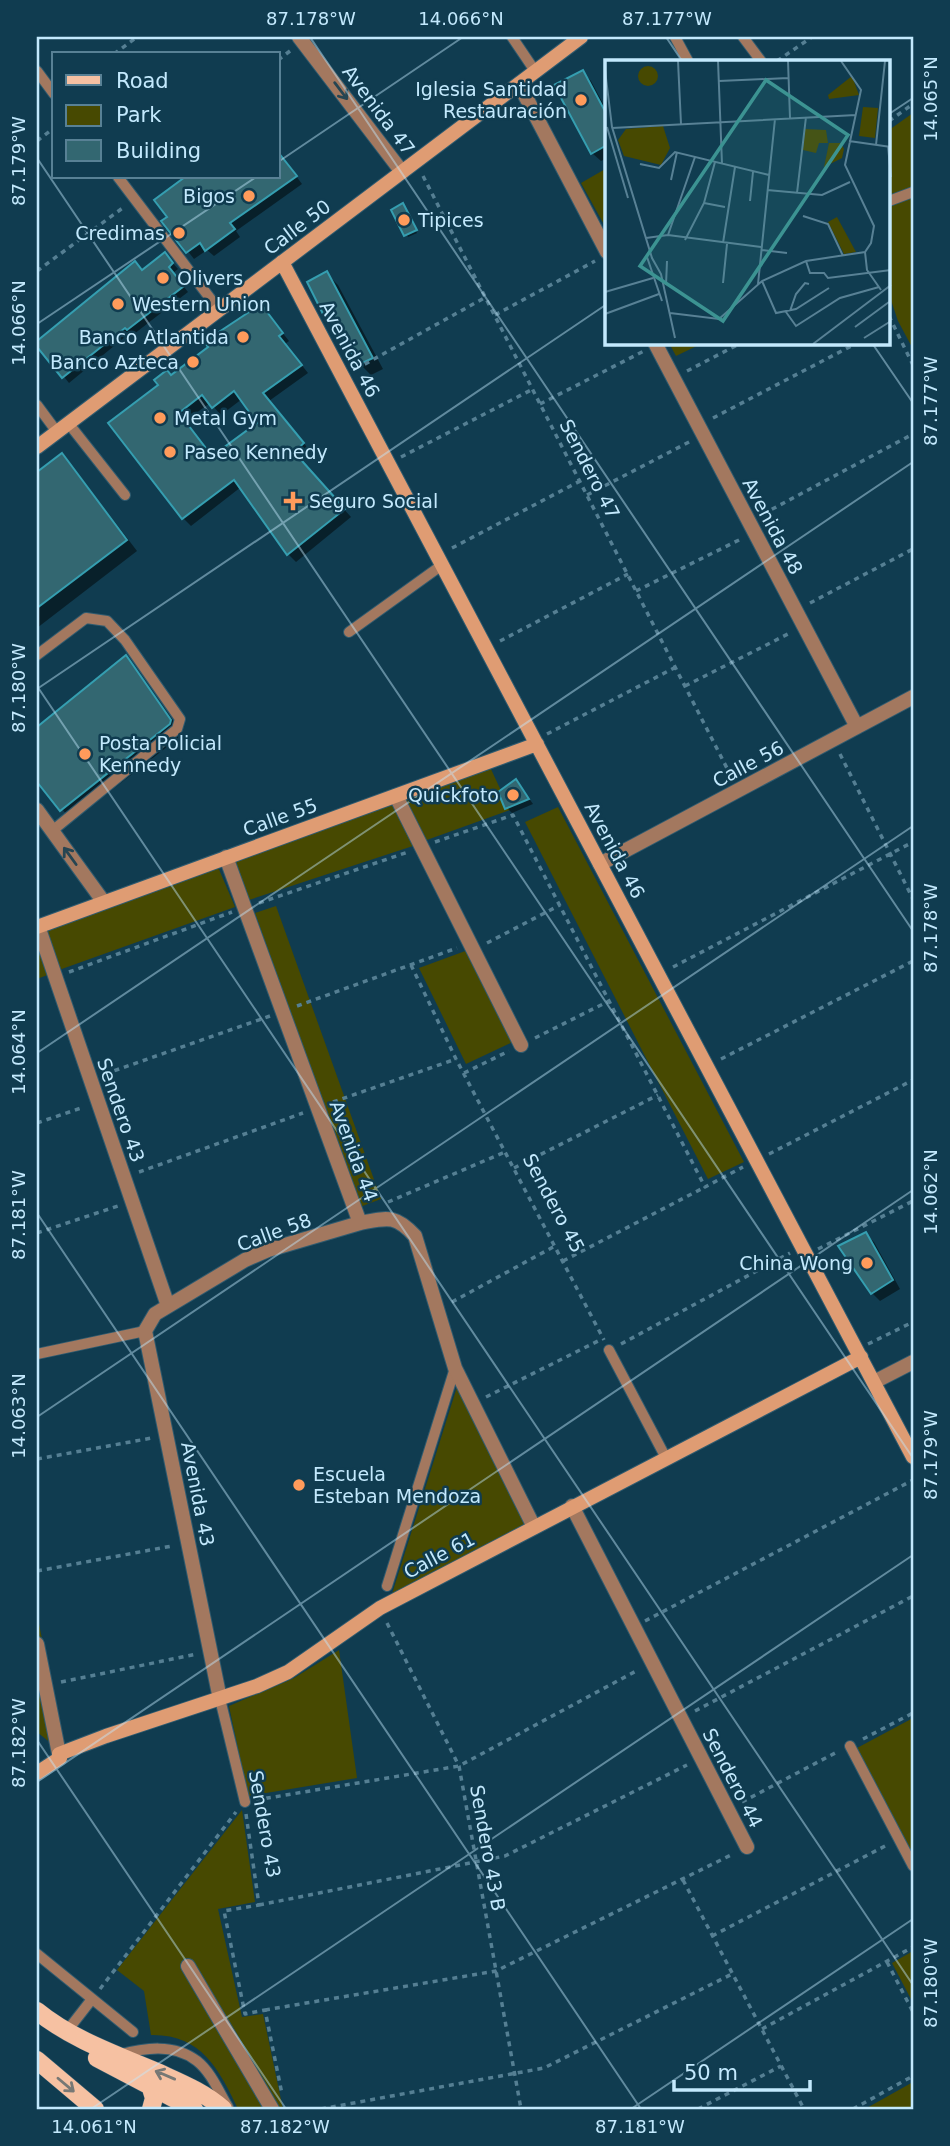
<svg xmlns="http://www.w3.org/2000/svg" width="950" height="2146" font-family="'DejaVu Sans',sans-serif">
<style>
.green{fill:#474901}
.shadow{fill:#0007;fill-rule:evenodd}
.building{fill:#336771;stroke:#359eb0;stroke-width:2;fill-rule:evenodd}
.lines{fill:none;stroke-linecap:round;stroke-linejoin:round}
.lane-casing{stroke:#305b6f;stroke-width:12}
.street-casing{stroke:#305b6f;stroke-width:16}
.secondary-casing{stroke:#305b6f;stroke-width:16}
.primary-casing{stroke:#305b6f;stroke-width:19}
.path{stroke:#557f93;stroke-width:3.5;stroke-dasharray:5 5;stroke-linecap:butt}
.lane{stroke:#a3785f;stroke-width:10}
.street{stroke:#a3785f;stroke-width:14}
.secondary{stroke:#df9c73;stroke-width:14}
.primary{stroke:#f6c1a2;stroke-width:18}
.oneway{stroke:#264552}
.oneway2{stroke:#777875}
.ticks{fill:none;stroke:#c3e9fd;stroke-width:2;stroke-opacity:0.45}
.poi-dot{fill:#ff9b5b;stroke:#103c50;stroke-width:2.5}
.labels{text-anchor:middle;stroke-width:5;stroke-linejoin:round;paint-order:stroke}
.poi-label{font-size:19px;fill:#c3e9fd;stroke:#103c50;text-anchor:start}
.street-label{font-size:19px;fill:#c3e9fd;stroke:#103c50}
.inset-road{fill:none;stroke:#588195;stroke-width:2}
.view{fill:#3c9392;fill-opacity:0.15;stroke:#3c9392;stroke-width:3.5}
.inset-edge{fill:none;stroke:#c3e9fd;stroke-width:3.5}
.neatline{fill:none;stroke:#c3e9fd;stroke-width:2.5}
.ticks-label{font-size:18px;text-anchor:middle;fill:#c3e9fd}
</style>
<rect width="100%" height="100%" fill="#103c50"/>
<!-- green -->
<path class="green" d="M 913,113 L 913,349 L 898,321 L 889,294 L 889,130 Z
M 607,168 L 607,230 L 581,183 Z
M 669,343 L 703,343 L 676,356 Z
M 490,767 L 510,810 L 424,841 L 403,799 Z
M 392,802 L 416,845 L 249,900 L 234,860 Z
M 558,807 L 744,1162 L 708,1179 L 525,822 Z
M 218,867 L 235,907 L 59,970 L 45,931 Z
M 276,906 L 381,1199 L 360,1207 L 255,913 Z
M 37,937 L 50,974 L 37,979 Z
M 468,950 L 515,1041 L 466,1064 L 419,968 Z
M 457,1387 L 526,1524 L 392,1594 Z
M 37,1614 L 62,1737 L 52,1744 L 37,1732 Z
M 339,1650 L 357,1778 L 248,1796 L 229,1706 L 294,1678 Z
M 913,1718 L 913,1854 L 857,1748 Z
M 242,1810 L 255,1902 L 218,1909 L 242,2017 L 263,2014 L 283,2109 L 238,2109 C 219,2069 201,2034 151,2035 L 144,1991 L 117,1970 Z
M 913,1951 L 913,2003 L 892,1963 Z
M 913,2082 L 913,2109 L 865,2109 Z"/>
<!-- shadow -->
<path class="shadow" d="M 583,72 L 591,81 L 607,111 L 607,158 L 601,161 L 592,153 Z
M 278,152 L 302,184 L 236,231 L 240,237 L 214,256 L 207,250 L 194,259 L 164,221 L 170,217 L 178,184 L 201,177 L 278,177 Z
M 405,208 L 417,233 L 408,237 L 393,211 Z
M 170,260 L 178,269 L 173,273 L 188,292 L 134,334 L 131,332 L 69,383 L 37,343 L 135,264 L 143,272 Z
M 327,274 L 338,285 L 383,369 L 371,375 L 360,364 L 343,331 L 340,332 L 329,321 Z
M 261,306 L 289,341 L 285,344 L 308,373 L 269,401 L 311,452 L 300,460 L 351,517 L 296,562 L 288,554 L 241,487 L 191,526 L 183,518 L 172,377 ZM 242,399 L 259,423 L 213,458 L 185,421 L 210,403 L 221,415 Z
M 62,456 L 73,467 L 137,551 L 37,628 L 37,474 Z
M 125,658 L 136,669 L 182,733 L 181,736 L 72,821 L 37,779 L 37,729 Z
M 521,787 L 533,804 L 512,813 L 507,808 Z
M 866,1234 L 874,1242 L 900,1289 L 880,1301 L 872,1293 Z"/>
<!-- building -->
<path class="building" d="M 583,70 L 607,115 L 607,145 L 591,154 L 554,85 Z
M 278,152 L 297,176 L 230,223 L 235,229 L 205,251 L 200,243 L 186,253 L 161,221 L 167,217 L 154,200 L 185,177 L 278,177 Z
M 403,203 L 417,230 L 404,236 L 391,210 Z
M 165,252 L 173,263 L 169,267 L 184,286 L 127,330 L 125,328 L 62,378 L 37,347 L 37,341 L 135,261 L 142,270 Z
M 327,271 L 373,358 L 358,365 L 334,318 L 327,322 L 307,282 Z
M 261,304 L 283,333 L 279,336 L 302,365 L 263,393 L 304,443 L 294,452 L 345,509 L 287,555 L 234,480 L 182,519 L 108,423 L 158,385 L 154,380 L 167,370 L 171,375 L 208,347 L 204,342 ZM 234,391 L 257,423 L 212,456 L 179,413 L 202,395 L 212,408 Z
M 62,453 L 127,540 L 37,608 L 37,472 Z
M 126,655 L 171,720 L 170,724 L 60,811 L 37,782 L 37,727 Z
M 516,779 L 529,799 L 505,809 L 498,792 Z
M 866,1232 L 893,1280 L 871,1294 L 838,1246 Z"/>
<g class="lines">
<defs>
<path id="lane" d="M 512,37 L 535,71
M 675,37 L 688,61
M 743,37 L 761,61
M 37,71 L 54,94
M 118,177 L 219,310
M 889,201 L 913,192
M 37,405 L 57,432
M 69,424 L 125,495
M 349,632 L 442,565
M 37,655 L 86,618 L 107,621 L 125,640 L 180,719 L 177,729 L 52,831
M 609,1350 L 666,1458
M 37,1354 L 145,1331
M 387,1586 L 455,1368
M 220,1699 L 245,1802
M 850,1746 L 913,1866
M 37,1954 L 133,2032
M 67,2031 L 92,1999
M 118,2055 C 144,2048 174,2043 197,2061 C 211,2072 219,2092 228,2107"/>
<path id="street" d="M 299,37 L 402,172
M 519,84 L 607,252
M 655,343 L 857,727
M 396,796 L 521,1045
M 37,810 L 103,901
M 226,857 L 360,1223 C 387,1218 395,1214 415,1236 L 455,1368 L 534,1527
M 600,864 L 913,697
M 38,926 L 168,1306
M 874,1382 L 913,1362
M 572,1506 L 747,1847
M 37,1644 L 59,1754
M 220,1699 L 145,1331 L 155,1314 L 245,1260 L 268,1250 L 360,1223
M 188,1966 L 272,2109"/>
<path id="secondary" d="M 282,262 L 913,1457
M 37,447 L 581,37
M 37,927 L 537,744
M 37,1773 L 60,1758 L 59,1754 L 106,1736 L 257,1686 L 288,1672 L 380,1608 L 861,1357"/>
<path id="primary" d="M 37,2011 C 71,2039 117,2055 157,2072 C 181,2083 204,2092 223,2109
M 97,2058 L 194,2109
M 37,2060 L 95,2109
M 150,2085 L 154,2098 L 151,2109"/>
</defs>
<!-- lane casing -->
<use href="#lane" class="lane-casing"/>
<!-- street casing -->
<use href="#street" class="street-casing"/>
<!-- secondary casing -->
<use href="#secondary" class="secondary-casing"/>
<!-- primary casing -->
<use href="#primary" class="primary-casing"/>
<!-- path -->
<path class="path" d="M 114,54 L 137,37
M 278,60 L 290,51
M 777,61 L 812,37
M 889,121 L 913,104
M 37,141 L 54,128
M 423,176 L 731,776
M 37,271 L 124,207
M 495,315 L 595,261
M 889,316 L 913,365
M 356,369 L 486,297
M 687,371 L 741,343
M 540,404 L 644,351
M 713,418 L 857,343
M 401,457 L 533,389
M 587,495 L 691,441
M 763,514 L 913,434
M 452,548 L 580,481
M 636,591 L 741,539
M 810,603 L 913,549
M 500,641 L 628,574
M 685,686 L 790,633
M 547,734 L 676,667
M 840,754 L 913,899
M 435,842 L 513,815 L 705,1187 L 743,1167
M 259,903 L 408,852
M 487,943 L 560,905
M 411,965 L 456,1059 L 604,1340
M 673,967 L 913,842
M 69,972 L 232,912
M 297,1006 L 457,948
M 535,1038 L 609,1001
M 721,1059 L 913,961
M 464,1073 L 509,1051
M 105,1074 L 270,1016
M 333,1102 L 456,1059
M 37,1123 L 84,1107
M 769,1154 L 913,1080
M 514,1168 L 658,1095
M 139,1172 L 303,1113
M 388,1202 L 505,1152
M 37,1233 L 118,1206
M 818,1249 L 913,1201
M 563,1261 L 705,1187
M 452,1302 L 555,1246
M 621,1344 L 790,1253
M 868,1344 L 913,1322
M 486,1397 L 598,1341
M 37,1459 L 152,1438
M 37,1571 L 172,1546
M 645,1621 L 913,1480
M 387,1623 L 459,1766 L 521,2109
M 61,1682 L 197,1654
M 695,1711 L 913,1596
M 863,1739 L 913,1713
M 256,1800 L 459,1766 L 638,1670
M 742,1802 L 837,1752
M 246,1814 L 259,1905 L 224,1911 L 245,2014 L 265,2010 L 282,2094
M 683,1880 L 804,2109
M 259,1905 L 505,1856 L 687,1765
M 712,1936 L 887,1845
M 887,1962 L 913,2012
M 100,1989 L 236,1812
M 265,2010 L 496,1971 L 733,1854
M 762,2029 L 913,1947
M 321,2109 L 544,2068 L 732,1974
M 698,2109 L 781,2066
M 853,2109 L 913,2076"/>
<!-- lane -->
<use href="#lane" class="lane"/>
<!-- street -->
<use href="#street" class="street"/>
<!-- secondary -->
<use href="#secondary" class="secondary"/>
<!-- primary -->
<use href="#primary" class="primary"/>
</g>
<!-- one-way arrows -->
<defs><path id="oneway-shaft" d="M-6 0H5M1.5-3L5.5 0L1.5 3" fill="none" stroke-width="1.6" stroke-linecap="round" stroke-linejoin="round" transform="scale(1.75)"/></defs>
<g class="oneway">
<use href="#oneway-shaft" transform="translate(341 91) rotate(53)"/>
<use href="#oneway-shaft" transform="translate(70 856) rotate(-126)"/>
</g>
<g class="oneway2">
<use href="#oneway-shaft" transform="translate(165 2075) rotate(-157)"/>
<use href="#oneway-shaft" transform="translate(66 2085) rotate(40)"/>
</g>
<!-- ticks -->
<path class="ticks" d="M 310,37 L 913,931M 666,37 L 682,61M 889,114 L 913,98M 37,158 L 913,1458M 278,162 L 463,37M 37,324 L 256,177M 872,343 L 913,403M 37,686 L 913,1985M 37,689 L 607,304M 37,1053 L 913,462M 37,1213 L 641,2109M 37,1417 L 913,826M 37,1740 L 286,2109M 37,1782 L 913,1190M 91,2109 L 913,1555M 631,2109 L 913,1919"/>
<!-- markers -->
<g class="poi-dot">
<circle cx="581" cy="100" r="7"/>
<circle cx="249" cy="196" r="7"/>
<circle cx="404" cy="220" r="7"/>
<circle cx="179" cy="233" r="7"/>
<circle cx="163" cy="278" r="7"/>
<circle cx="118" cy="304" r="7"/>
<circle cx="243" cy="337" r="7"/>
<circle cx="193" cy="362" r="7"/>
<circle cx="160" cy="418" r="7"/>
<circle cx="170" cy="452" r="7"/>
<path d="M289.5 490.5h7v7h7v7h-7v7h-7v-7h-7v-7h7z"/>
<circle cx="85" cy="754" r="7"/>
<circle cx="513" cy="795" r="7"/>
<circle cx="867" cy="1263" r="7"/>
<circle cx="299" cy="1485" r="7"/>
</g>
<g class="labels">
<!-- poi labels -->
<g class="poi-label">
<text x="567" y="96" text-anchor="end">Iglesia Santidad<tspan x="567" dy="22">Restauración</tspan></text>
<text x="235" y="203" text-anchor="end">Bigos</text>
<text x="418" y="227">Tipices</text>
<text x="165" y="240" text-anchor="end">Credimas</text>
<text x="177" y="285">Olivers</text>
<text x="132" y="311">Western Union</text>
<text x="229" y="344" text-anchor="end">Banco Atlantida</text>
<text x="179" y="369" text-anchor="end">Banco Azteca</text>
<text x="174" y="425">Metal Gym</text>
<text x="184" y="459">Paseo Kennedy</text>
<text x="309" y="508">Seguro Social</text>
<text x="99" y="750">Posta Policial<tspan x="99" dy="22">Kennedy</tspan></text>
<text x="499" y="802" text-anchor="end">Quickfoto</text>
<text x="853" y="1270" text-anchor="end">China Wong</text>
<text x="313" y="1481">Escuela<tspan x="313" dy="22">Esteban Mendoza</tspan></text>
</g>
<!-- street labels -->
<g class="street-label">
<text transform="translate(379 110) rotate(53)" y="7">Avenida 47</text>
<text transform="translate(297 227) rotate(-37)" y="7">Calle 50</text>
<text transform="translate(350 349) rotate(62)" y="7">Avenida 46</text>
<text transform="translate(590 469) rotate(63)" y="7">Sendero 47</text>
<text transform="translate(773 526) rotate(62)" y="7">Avenida 48</text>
<text transform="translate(748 764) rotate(-28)" y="7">Calle 56</text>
<text transform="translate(280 817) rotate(-20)" y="7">Calle 55</text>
<text transform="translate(615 850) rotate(62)" y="7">Avenida 46</text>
<text transform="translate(121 1110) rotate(71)" y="7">Sendero 43</text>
<text transform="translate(354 1151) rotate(70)" y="7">Avenida 44</text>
<text transform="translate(554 1203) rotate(62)" y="7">Sendero 45</text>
<text transform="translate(274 1232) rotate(-20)" y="7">Calle 58</text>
<text transform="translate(198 1494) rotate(79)" y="7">Avenida 43</text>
<text transform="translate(439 1555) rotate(-28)" y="7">Calle 61</text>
<text transform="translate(733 1778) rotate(63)" y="7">Sendero 44</text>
<text transform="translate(265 1824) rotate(80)" y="7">Sendero 43</text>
<text transform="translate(488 1848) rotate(80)" y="7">Sendero 43 B</text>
</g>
</g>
<!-- overview -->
<g transform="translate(605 60)">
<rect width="285" height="285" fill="#103c50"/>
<path d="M33 16a10 10 0 1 1 20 0a10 10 0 1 1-20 0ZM 247,16 L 254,35 L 224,39 L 223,35 ZM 258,47 L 273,48 L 270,78 L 254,76 ZM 58,66 L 65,88 L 56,105 L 19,96 L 13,80 L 21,69 ZM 200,69 L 221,70 L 223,83 L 214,83 L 211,93 L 198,90 ZM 224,83 L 236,83 L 239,89 L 237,98 L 219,107 ZM 232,157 L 251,192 L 239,194 L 223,162 Z" fill="#474901"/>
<path class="inset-road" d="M 73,1 L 76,64M 113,1 L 117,104M 183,1 L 185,58M 0,10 L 7,67 L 47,198 L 56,214 L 70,278M 114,21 L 183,18M 2,67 L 23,138M 7,68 L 251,55M 244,81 L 286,87M 271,85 L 280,1M 283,86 L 286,117M 35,104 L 54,108 L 70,92 L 164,115M 66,120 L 72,92M 162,130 L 217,135 L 245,122M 192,133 L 201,57M 145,141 L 148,112M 99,143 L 120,147M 198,156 L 223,164 L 238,196M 63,175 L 90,97M 41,178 L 63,175 L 156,187M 80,180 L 99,143 L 110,102M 118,183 L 130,107M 156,190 L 182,193M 260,192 L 262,210 L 276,230M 42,197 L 57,241M 201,201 L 205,213 L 219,213 L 223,218 L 286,210M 157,221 L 171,253 L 191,249 L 224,228M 118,223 L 122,184M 153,224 L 170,59M 61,225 L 62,201M 0,232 L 48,218M 185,251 L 191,234 L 200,223 L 204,224M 181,252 L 191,266 L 235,238 L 274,227M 65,253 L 114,259 L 157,221 L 201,201 L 260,192 L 266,183 L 269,166 L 240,105 L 256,30 L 236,1M 0,254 L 54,234M 250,267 L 284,242M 259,278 L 286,261M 208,284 L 286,225"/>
<path class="view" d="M 161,20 L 243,75 L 118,261 L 35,206 Z"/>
<rect width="285" height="285" class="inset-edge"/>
</g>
<!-- border -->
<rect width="950" height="2146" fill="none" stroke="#103c50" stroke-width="77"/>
<!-- legend -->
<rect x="52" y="52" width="228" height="126" fill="#103c50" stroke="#588195" stroke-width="2"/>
<rect x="66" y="75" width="35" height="10" fill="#f6c1a2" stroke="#588195" stroke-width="2"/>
<text x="116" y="88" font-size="21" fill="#c3e9fd">Road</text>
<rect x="66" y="105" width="35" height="21" fill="#474901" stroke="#588195" stroke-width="2"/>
<text x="116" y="122" font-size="21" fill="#c3e9fd">Park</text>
<rect x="66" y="140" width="35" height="21" fill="#336771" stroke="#588195" stroke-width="2"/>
<text x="116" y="158" font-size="21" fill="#c3e9fd">Building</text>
<!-- scale -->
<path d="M674 2080v10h136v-10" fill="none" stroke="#c3e9fd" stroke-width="3.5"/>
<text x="684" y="2080" font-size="21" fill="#c3e9fd" stroke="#103c50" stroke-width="5" paint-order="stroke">50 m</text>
<rect x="38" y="38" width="874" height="2070" class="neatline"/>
<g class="ticks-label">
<text x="311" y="25">87.178°W</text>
<text x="461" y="25">14.066°N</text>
<text x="667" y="25">87.177°W</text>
<text transform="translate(931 99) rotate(-90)" y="6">14.065°N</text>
<text transform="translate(19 161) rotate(-90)" y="6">87.179°W</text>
<text transform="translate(19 323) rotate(-90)" y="6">14.066°N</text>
<text transform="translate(931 401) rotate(-90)" y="6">87.177°W</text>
<text transform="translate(19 688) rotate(-90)" y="6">87.180°W</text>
<text transform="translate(931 928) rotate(-90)" y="6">87.178°W</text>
<text transform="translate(19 1052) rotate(-90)" y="6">14.064°N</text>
<text transform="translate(931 1192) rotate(-90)" y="6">14.062°N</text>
<text transform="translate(19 1215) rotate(-90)" y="6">87.181°W</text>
<text transform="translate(19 1416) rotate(-90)" y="6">14.063°N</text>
<text transform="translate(931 1455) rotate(-90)" y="6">87.179°W</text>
<text transform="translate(19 1743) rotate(-90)" y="6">87.182°W</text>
<text transform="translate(931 1983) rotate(-90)" y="6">87.180°W</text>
<text x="94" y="2133">14.061°N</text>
<text x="285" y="2133">87.182°W</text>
<text x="640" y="2133">87.181°W</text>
</g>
</svg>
